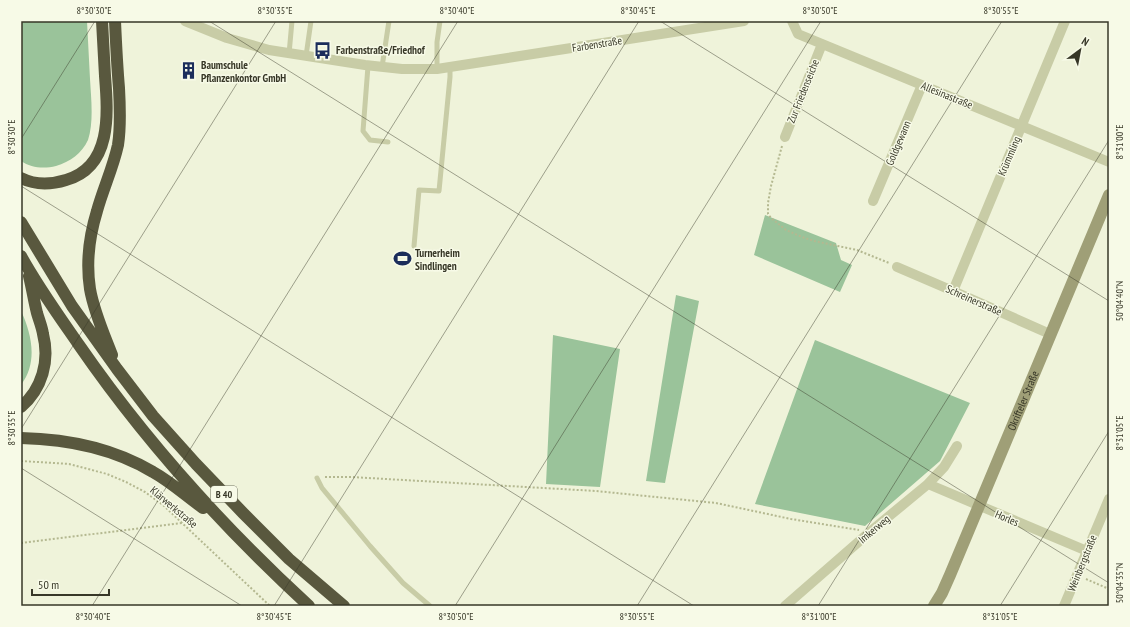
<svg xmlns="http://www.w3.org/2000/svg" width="1130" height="627" font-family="'PT Sans Narrow',sans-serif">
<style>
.green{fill:#9ac39a}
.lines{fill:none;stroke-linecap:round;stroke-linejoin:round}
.path{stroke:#b4b890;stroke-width:2;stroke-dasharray:2 2;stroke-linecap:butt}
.lane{stroke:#c8cca6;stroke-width:5}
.street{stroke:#c8cca6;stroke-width:10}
.secondary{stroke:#9f9f77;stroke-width:12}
.highway{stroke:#59583e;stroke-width:12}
.ticks{fill:none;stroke:#373727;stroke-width:1;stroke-opacity:0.45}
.labels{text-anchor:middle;stroke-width:3;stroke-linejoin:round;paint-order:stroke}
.shield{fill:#f7fae7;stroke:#717261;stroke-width:1}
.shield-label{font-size:10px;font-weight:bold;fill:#373727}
.street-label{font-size:11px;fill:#373727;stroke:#f7fae7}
.poi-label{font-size:11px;font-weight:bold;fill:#373727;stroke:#f7fae7;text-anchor:start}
.neatline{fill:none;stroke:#373727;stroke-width:1.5}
.ticks-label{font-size:10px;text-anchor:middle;fill:#373727}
</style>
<rect width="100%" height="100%" fill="#eff3da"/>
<!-- green -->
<path class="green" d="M 21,21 L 87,21 C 88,40 89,60 90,79 C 91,97 94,122 88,140 C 82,153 70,162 56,166 C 44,169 31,168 21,161 Z
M 765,215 L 836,243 L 841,260 L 852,265 L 840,292 L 754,255 Z
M 676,295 L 699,301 L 665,483 L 646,481 Z
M 21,311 C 32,334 38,363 21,385 Z
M 553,335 L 620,349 L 600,487 L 546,484 Z
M 815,340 L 970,403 L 940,461 L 865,526 L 755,504 Z"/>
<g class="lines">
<!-- path -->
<path class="path" d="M 782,146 L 771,186 L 768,203 L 768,214 L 771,218 L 786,230 L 802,237 L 814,241 L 857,250 L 889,263
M 21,461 L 69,464 L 107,474 L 126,482 L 145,492 L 163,505 L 182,523 L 270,606
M 325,477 L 351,477 L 596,491 L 716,503 L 791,519 L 859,530
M 21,543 L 182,523
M 1086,579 L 1109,589"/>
<!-- lane -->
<path class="lane" d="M 289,54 L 292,21
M 306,56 L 311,21
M 368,66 L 363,131 L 370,140 L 388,142
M 382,67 L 389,21
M 437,69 L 437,42 L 440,21
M 414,246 L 419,190 L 439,191 L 450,77 L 450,67
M 317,478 L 322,488 L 370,546 L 403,583 L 430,606"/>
<!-- street -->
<path class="street" d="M 185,21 L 227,38 L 269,50 L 365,65 L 402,69 L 437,69 L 744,21
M 792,21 L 798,34 L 1109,162
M 785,137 L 822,44
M 873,201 L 922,85
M 897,267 L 953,291 L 1050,334
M 953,291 L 1065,21
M 928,484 L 1087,551
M 785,606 L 871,531 L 928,484 L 944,467 L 957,446
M 1064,606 L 1109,499"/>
<!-- secondary -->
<path class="secondary" id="s1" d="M 934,606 L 942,593 L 950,575 L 1109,195"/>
<!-- highway -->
<path class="highway" d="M 21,178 C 35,185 50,185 66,180 C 112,167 108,114 105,76 C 104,58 103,39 102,21
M 21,222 L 72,306 L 117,369 L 153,416 L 196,464 L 243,513 L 289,559 L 344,606
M 21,256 C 38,287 59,316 79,345 C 146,442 223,527 309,606
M 112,355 C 104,334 94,312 90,289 C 86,263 89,237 97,211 C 103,189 113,168 118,145 C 121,126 120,106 119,88 C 117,65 116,43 115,21
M 21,407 C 42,389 50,361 43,334 C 42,327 39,320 37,313 C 34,301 32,288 29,276
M 21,438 C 67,439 113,448 153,472 C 171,482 186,496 203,508"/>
</g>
<!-- ticks -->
<path class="ticks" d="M 209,21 L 1109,583M 660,21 L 1109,301M 21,139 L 95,21M 21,186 L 694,606M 21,429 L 276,21M 21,468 L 242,606M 92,606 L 458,21M 274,606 L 639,21M 455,606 L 821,21M 637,606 L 1002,21M 818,606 L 1109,140M 1000,606 L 1109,431"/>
<!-- icons -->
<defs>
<symbol id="bus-bare" viewBox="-9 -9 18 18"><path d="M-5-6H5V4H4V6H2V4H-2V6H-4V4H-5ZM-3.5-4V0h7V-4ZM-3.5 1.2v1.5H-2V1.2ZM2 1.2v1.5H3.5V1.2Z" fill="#1b2d5b" stroke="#f7fae7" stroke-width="2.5" paint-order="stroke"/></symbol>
<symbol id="building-bare" viewBox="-9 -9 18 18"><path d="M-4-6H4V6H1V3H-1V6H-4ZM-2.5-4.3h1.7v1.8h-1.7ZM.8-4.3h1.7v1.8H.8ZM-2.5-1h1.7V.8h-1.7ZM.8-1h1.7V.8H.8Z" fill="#1b2d5b" stroke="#f7fae7" stroke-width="2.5" paint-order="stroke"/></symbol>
<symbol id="stadium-bare" viewBox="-9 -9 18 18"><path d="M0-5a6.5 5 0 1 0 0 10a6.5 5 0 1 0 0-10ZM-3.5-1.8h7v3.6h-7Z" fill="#1b2d5b" stroke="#f7fae7" stroke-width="2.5" paint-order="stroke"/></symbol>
</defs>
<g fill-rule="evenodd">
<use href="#bus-bare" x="310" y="38" width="25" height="25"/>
<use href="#building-bare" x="176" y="58" width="25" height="25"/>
<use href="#stadium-bare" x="390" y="246" width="25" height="25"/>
</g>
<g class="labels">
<!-- shield labels -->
<rect class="shield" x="211" y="486" width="26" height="16" rx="3"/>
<g class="shield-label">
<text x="224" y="498">B 40</text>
</g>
<!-- street labels -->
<g class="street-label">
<text transform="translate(597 44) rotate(-9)" y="4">Farbenstraße</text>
<text transform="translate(803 91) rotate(-68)" y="4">Zur Friedenseiche</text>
<text transform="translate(947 95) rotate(22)" y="4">Allesinastraße</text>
<text transform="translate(898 143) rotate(-67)" y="4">Goldgewann</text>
<text transform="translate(1009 156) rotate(-67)" y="4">Krümmling</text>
<text transform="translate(974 300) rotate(24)" y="4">Schreinerstraße</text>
<text dy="4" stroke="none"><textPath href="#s1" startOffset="224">Okrifteler Straße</textPath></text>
<text transform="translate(174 507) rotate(40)" y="4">Klärwerkstraße</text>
<text transform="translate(1007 518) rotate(23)" y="4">Horles</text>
<text transform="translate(874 529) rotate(-40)" y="4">Imkerweg</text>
<text transform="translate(1082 563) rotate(-68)" y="4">Weinbergstraße</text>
</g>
<!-- poi labels -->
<g class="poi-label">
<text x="336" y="54">Farbenstraße/Friedhof</text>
<text x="201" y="69">Baumschule<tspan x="201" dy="13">Pflanzenkontor GmbH</tspan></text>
<text x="415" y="257">Turnerheim<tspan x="415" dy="13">Sindlingen</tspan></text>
</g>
</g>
<!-- border -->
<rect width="1130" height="627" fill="none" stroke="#f7fae7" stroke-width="44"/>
<!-- north arrow -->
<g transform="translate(1080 50) rotate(32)" stroke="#f7fae7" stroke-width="3" paint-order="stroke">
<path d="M0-3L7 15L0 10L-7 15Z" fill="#373727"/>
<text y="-6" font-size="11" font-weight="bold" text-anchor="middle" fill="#373727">N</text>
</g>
<!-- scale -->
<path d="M32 589v6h77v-6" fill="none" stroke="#373727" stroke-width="2"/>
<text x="38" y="589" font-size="12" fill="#373727" stroke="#f7fae7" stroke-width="3" paint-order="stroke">50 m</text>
<rect x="22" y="22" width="1086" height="583" class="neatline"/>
<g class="ticks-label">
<text x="94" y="14">8°30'30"E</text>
<text x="275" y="14">8°30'35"E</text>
<text x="457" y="14">8°30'40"E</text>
<text x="638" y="14">8°30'45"E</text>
<text x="820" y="14">8°30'50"E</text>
<text x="1001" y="14">8°30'55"E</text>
<text transform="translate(11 137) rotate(-90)" y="4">8°30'30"E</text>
<text transform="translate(1119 142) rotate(-90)" y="4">8°31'00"E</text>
<text transform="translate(1119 301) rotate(-90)" y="4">50°04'40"N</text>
<text transform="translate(11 428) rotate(-90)" y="4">8°30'35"E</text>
<text transform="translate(1119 433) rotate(-90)" y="4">8°31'05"E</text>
<text transform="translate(1119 583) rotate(-90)" y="4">50°04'35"N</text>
<text x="93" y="620">8°30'40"E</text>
<text x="274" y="620">8°30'45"E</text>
<text x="456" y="620">8°30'50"E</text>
<text x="637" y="620">8°30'55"E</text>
<text x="819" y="620">8°31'00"E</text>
<text x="1000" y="620">8°31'05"E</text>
</g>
</svg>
